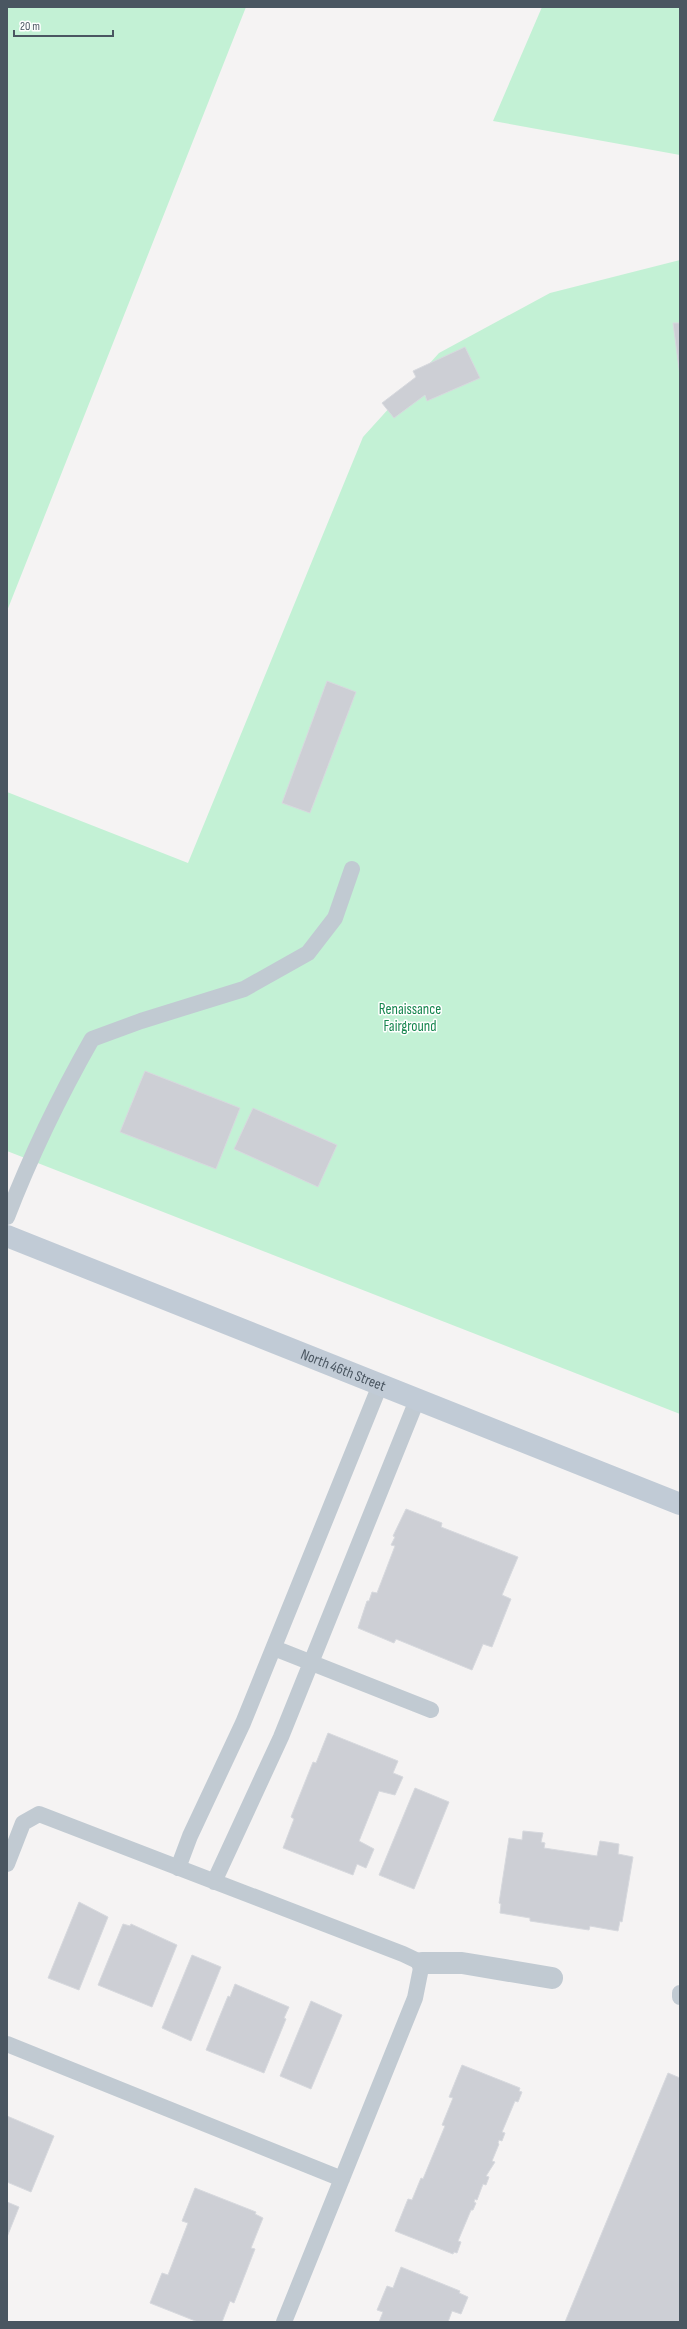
<svg xmlns="http://www.w3.org/2000/svg" width="687" height="2329" font-family="'Sofia Sans Condensed',sans-serif">
<style>
.green{fill:#c3f1d5}
.building{fill:#cdcfd5;stroke:#d7d9de}
.lines{fill:none;stroke-linecap:round;stroke-linejoin:round}
.lane{stroke:#c1cad2;stroke-width:16}
.street{stroke:#c1cad2;stroke-width:22}
.secondary{stroke:#c1cbd6;stroke-width:22}
.labels{text-anchor:middle;stroke-width:3;stroke-linejoin:round;paint-order:stroke}
.park-label{font-size:15px;fill:#17864f;stroke:#fff}
.street-label{font-size:15px;fill:#4a5661;stroke:#fff}
</style>
<rect width="100%" height="100%" fill="#f5f3f3"/>
<!-- green -->
<path class="green" d="M 7,7 L 246,7 L 7,611 Z
M 542,7 L 680,7 L 680,155 L 493,121 Z
M 680,260 L 680,1414 L 7,1151 L 7,792 L 188,863 L 363,437 L 439,353 L 550,293 Z"/>
<!-- building -->
<path class="building" d="M 673,323 L 680,323 L 680,376 Z
M 465,347 L 480,378 L 427,401 L 425,395 L 394,418 L 382,403 L 416,377 L 413,371 Z
M 327,681 L 356,692 L 310,813 L 282,803 Z
M 145,1071 L 240,1108 L 216,1169 L 120,1132 Z
M 253,1108 L 337,1145 L 318,1187 L 234,1149 Z
M 406,1509 L 442,1523 L 441,1527 L 518,1557 L 502,1595 L 511,1599 L 492,1647 L 483,1644 L 472,1670 L 396,1639 L 394,1643 L 358,1628 L 367,1601 L 369,1601 L 372,1592 L 377,1593 L 395,1546 L 391,1545 L 395,1537 L 393,1536 Z
M 328,1733 L 398,1761 L 393,1773 L 403,1777 L 395,1795 L 379,1791 L 359,1841 L 374,1849 L 366,1868 L 357,1864 L 353,1875 L 283,1848 L 294,1819 L 291,1817 L 313,1762 L 316,1763 Z
M 415,1788 L 449,1802 L 414,1889 L 379,1875 Z
M 523,1831 L 543,1833 L 541,1842 L 545,1843 L 544,1848 L 597,1856 L 600,1841 L 619,1844 L 618,1854 L 633,1857 L 622,1922 L 620,1921 L 618,1931 L 590,1926 L 589,1930 L 530,1921 L 530,1918 L 500,1913 L 501,1904 L 499,1903 L 509,1838 L 522,1840 Z
M 79,1902 L 108,1917 L 79,1990 L 48,1978 Z
M 123,1924 L 130,1926 L 131,1924 L 177,1945 L 152,2007 L 98,1985 Z
M 192,1955 L 221,1967 L 191,2041 L 162,2028 Z
M 235,1984 L 289,2007 L 284,2018 L 286,2019 L 264,2073 L 206,2050 L 228,1996 L 230,1997 Z
M 311,2001 L 342,2015 L 311,2089 L 280,2076 Z
M 462,2065 L 520,2088 L 519,2091 L 522,2092 L 518,2102 L 515,2101 L 502,2132 L 505,2133 L 502,2141 L 499,2140 L 498,2143 L 499,2144 L 492,2161 L 495,2162 L 486,2176 L 489,2177 L 486,2185 L 483,2184 L 477,2200 L 475,2199 L 474,2202 L 476,2203 L 473,2210 L 471,2210 L 458,2241 L 461,2242 L 457,2253 L 454,2252 L 453,2254 L 395,2231 L 408,2199 L 412,2200 L 421,2178 L 423,2179 L 445,2126 L 442,2125 L 453,2098 L 449,2097 Z
M 668,2073 L 680,2078 L 680,2322 L 565,2322 Z
M 7,2116 L 54,2136 L 31,2192 L 7,2182 Z
M 195,2188 L 256,2212 L 255,2214 L 263,2218 L 251,2248 L 255,2249 L 234,2303 L 230,2301 L 222,2322 L 198,2322 L 150,2303 L 162,2273 L 168,2275 L 188,2223 L 182,2221 Z
M 7,2202 L 19,2207 L 7,2237 Z
M 401,2267 L 460,2291 L 459,2293 L 468,2297 L 461,2314 L 452,2311 L 448,2322 L 379,2322 L 383,2312 L 377,2310 L 387,2286 L 393,2288 Z"/>
<g class="lines">
<!-- lane -->
<path class="lane" d="M 7,1217 C 31,1155 59,1097 92,1039 L 141,1021 L 244,989 L 308,953 L 335,918 L 352,869
M 274,1648 L 431,1710
M 7,1864 L 23,1823 L 39,1814 L 403,1954 L 422,1963 L 415,1998 L 284,2322
M 178,1868 L 190,1836 L 243,1723 L 380,1385
M 214,1882 L 281,1737 L 417,1400
M 680,1993 L 680,1997
M 7,2044 L 342,2179"/>
<!-- street -->
<path class="street" d="M 422,1963 L 462,1963 L 552,1978"/>
<!-- secondary -->
<path class="secondary" id="s1" d="M 7,1236 L 680,1504"/>
</g>
<g class="labels">
<!-- park labels -->
<g class="park-label">
<text x="410" y="1014">Renaissance<tspan x="410" dy="17">Fairground</tspan></text>
</g>
<!-- street labels -->
<g class="street-label">
<text dy="5" stroke="none"><textPath href="#s1" startOffset="362">North 46th Street</textPath></text>
</g>
</g>
<!-- border -->
<rect width="687" height="2329" fill="none" stroke="#4a5661" stroke-width="16"/>
<!-- scale -->
<path d="M14 30v6h99v-6" fill="none" stroke="#4a5661" stroke-width="2"/>
<text x="20" y="30" font-size="12" fill="#4a5661" stroke="#ffffff" stroke-width="3" paint-order="stroke">20 m</text>
</svg>
